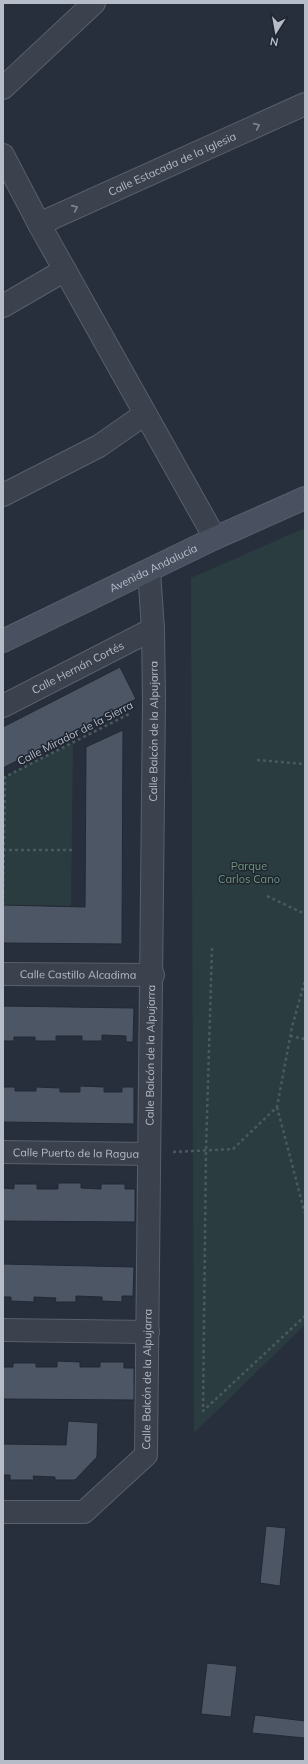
<svg xmlns="http://www.w3.org/2000/svg" width="308" height="1764" font-family="Mulish,sans-serif">
<style>
.green{fill:#2a3c3f}
.building{fill:#4d5665;stroke:#222834}
.lines{fill:none;stroke-linecap:round;stroke-linejoin:round}
.minor-casing{stroke:#595f6b;stroke-width:24}
.secondary-casing{stroke:#595f6b;stroke-width:24}
.path{stroke:#49595d;stroke-width:2.5;stroke-dasharray:3 3;stroke-linecap:butt}
.minor{stroke:#3b414d;stroke-width:22}
.secondary{stroke:#49505f;stroke-width:22}
.oneway{stroke:#7f8591}
.labels{text-anchor:middle;stroke-width:3;stroke-linejoin:round;paint-order:stroke}
.street-label{font-size:11px;fill:#b7bdc8;stroke:#202632}
.park-label{font-size:11px;fill:#70967b;stroke:#202632}
</style>
<rect width="100%" height="100%" fill="#272f3d"/>
<!-- green -->
<path class="green" d="M 305,528 L 305,1325 L 194,1433 L 191,578 Z
M 73,743 L 71,906 L 3,905 L 3,778 Z"/>
<!-- building -->
<path class="building" d="M 120,667 L 136,699 L 3,768 L 3,727 Z
M 123,730 L 122,944 L 3,943 L 3,905 L 85,907 L 86,747 Z
M 3,1006 L 134,1008 L 133,1042 L 126,1042 L 126,1036 L 102,1035 L 102,1041 L 82,1041 L 82,1036 L 56,1036 L 56,1041 L 35,1041 L 35,1037 L 14,1037 L 14,1041 L 3,1041 Z
M 80,1086 L 104,1087 L 104,1092 L 122,1092 L 122,1087 L 134,1087 L 134,1124 L 3,1122 L 3,1087 L 15,1087 L 15,1091 L 36,1091 L 36,1087 L 60,1088 L 60,1092 L 80,1092 Z
M 58,1183 L 81,1183 L 81,1188 L 101,1189 L 101,1184 L 125,1184 L 125,1189 L 135,1189 L 135,1222 L 3,1221 L 3,1188 L 14,1189 L 14,1184 L 37,1184 L 37,1189 L 58,1189 Z
M 3,1264 L 134,1267 L 133,1296 L 122,1296 L 122,1302 L 102,1301 L 102,1297 L 76,1296 L 76,1302 L 55,1302 L 56,1298 L 34,1297 L 34,1302 L 11,1301 L 11,1297 L 3,1297 Z
M 57,1361 L 80,1362 L 80,1367 L 100,1367 L 100,1362 L 124,1362 L 124,1368 L 134,1368 L 134,1400 L 3,1399 L 3,1367 L 13,1367 L 13,1363 L 36,1363 L 36,1367 L 57,1367 Z
M 68,1421 L 98,1423 L 97,1457 L 75,1480 L 55,1480 L 55,1477 L 33,1476 L 34,1480 L 10,1480 L 10,1475 L 3,1475 L 3,1444 L 66,1445 Z
M 266,1526 L 286,1528 L 280,1586 L 260,1583 Z
M 207,1663 L 237,1666 L 231,1717 L 201,1714 Z
M 255,1715 L 305,1721 L 305,1738 L 252,1733 Z"/>
<g class="lines">
<defs>
<g id="minor">
<path d="M 3,88 L 94,3"/>
<path d="M 3,155 L 39,224 L 215,538"/>
<path id="s1" d="M 39,224 L 305,104"/>
<path d="M 3,306 L 65,270"/>
<path d="M 3,495 L 99,446 L 145,414"/>
<path id="s2" d="M 3,706 L 153,629"/>
<path id="s3" d="M 3,974 L 153,975"/>
<path id="s4" d="M 3,1152 L 148,1154"/>
<path d="M 3,1330 L 148,1332"/>
<path id="s5" d="M 3,1512 L 84,1512 L 146,1455 L 154,701 L 153,629 L 149,571"/>
</g>
<g id="secondary">
<path id="s6" d="M 3,641 L 215,538 L 305,498"/>
</g>
</defs>
<!-- minor casing -->
<use href="#minor" class="minor-casing"/>
<!-- secondary casing -->
<use href="#secondary" class="secondary-casing"/>
<!-- path -->
<path class="path" d="M 257,760 L 305,764
M 3,778 L 131,713
M 3,850 L 72,850
M 267,896 L 305,914
M 3,905 L 5,778
M 212,948 L 206,1150 L 203,1411 L 305,1316
M 290,1036 L 305,1039
M 277,1107 L 305,1214
M 173,1152 L 233,1149 L 277,1107 L 292,1027 L 305,980"/>
<!-- minor -->
<use href="#minor" class="minor"/>
<!-- secondary -->
<use href="#secondary" class="secondary"/>
</g>
<!-- one-way arrows -->
<defs><path id="oneway-chevron" d="M-2-3.5L2.5 0L-2 3.5" fill="none" stroke-width="1.6" stroke-linecap="round" stroke-linejoin="round"/></defs>
<g class="oneway">
<use href="#oneway-chevron" transform="translate(257 126) rotate(-24)"/>
<use href="#oneway-chevron" transform="translate(75 208) rotate(-24)"/>
</g>
<g class="labels">
<!-- street labels -->
<g class="street-label">
<text dy="4" stroke="none"><textPath href="#s1" startOffset="146">Calle Estacada de la Iglesia</textPath></text>
<text dy="4" stroke="none"><textPath href="#s6" startOffset="167">Avenida Andalucía</textPath></text>
<text dy="4" stroke="none"><textPath href="#s2" startOffset="84">Calle Hernán Cortés</textPath></text>
<text dy="4" stroke="none"><textPath href="#s5" startOffset="889">Calle Balcón de la Alpujarra</textPath></text>
<text transform="translate(75 733) rotate(-27)" y="4">Calle Mirador de la Sierra</text>
<text dy="4" stroke="none"><textPath href="#s3" startOffset="75">Calle Castillo Alcadima</textPath></text>
<text dy="4" stroke="none"><textPath href="#s5" startOffset="565">Calle Balcón de la Alpujarra</textPath></text>
<text dy="4" stroke="none"><textPath href="#s4" startOffset="73">Calle Puerto de la Ragua</textPath></text>
<text dy="4" stroke="none"><textPath href="#s5" startOffset="241">Calle Balcón de la Alpujarra</textPath></text>
</g>
<!-- park labels -->
<g class="park-label">
<text x="249" y="870">Parque<tspan x="249" dy="13">Carlos Cano</tspan></text>
</g>
</g>
<!-- border -->
<rect width="308" height="1764" fill="none" stroke="#b7bdc8" stroke-width="8"/>
<!-- north arrow -->
<g transform="translate(276 32) rotate(191)" stroke="#202632" stroke-width="3" paint-order="stroke">
<path d="M0-3L7 15L0 10L-7 15Z" fill="#b7bdc8"/>
<text y="-6" font-size="11" font-weight="bold" text-anchor="middle" fill="#b7bdc8">N</text>
</g>
</svg>
